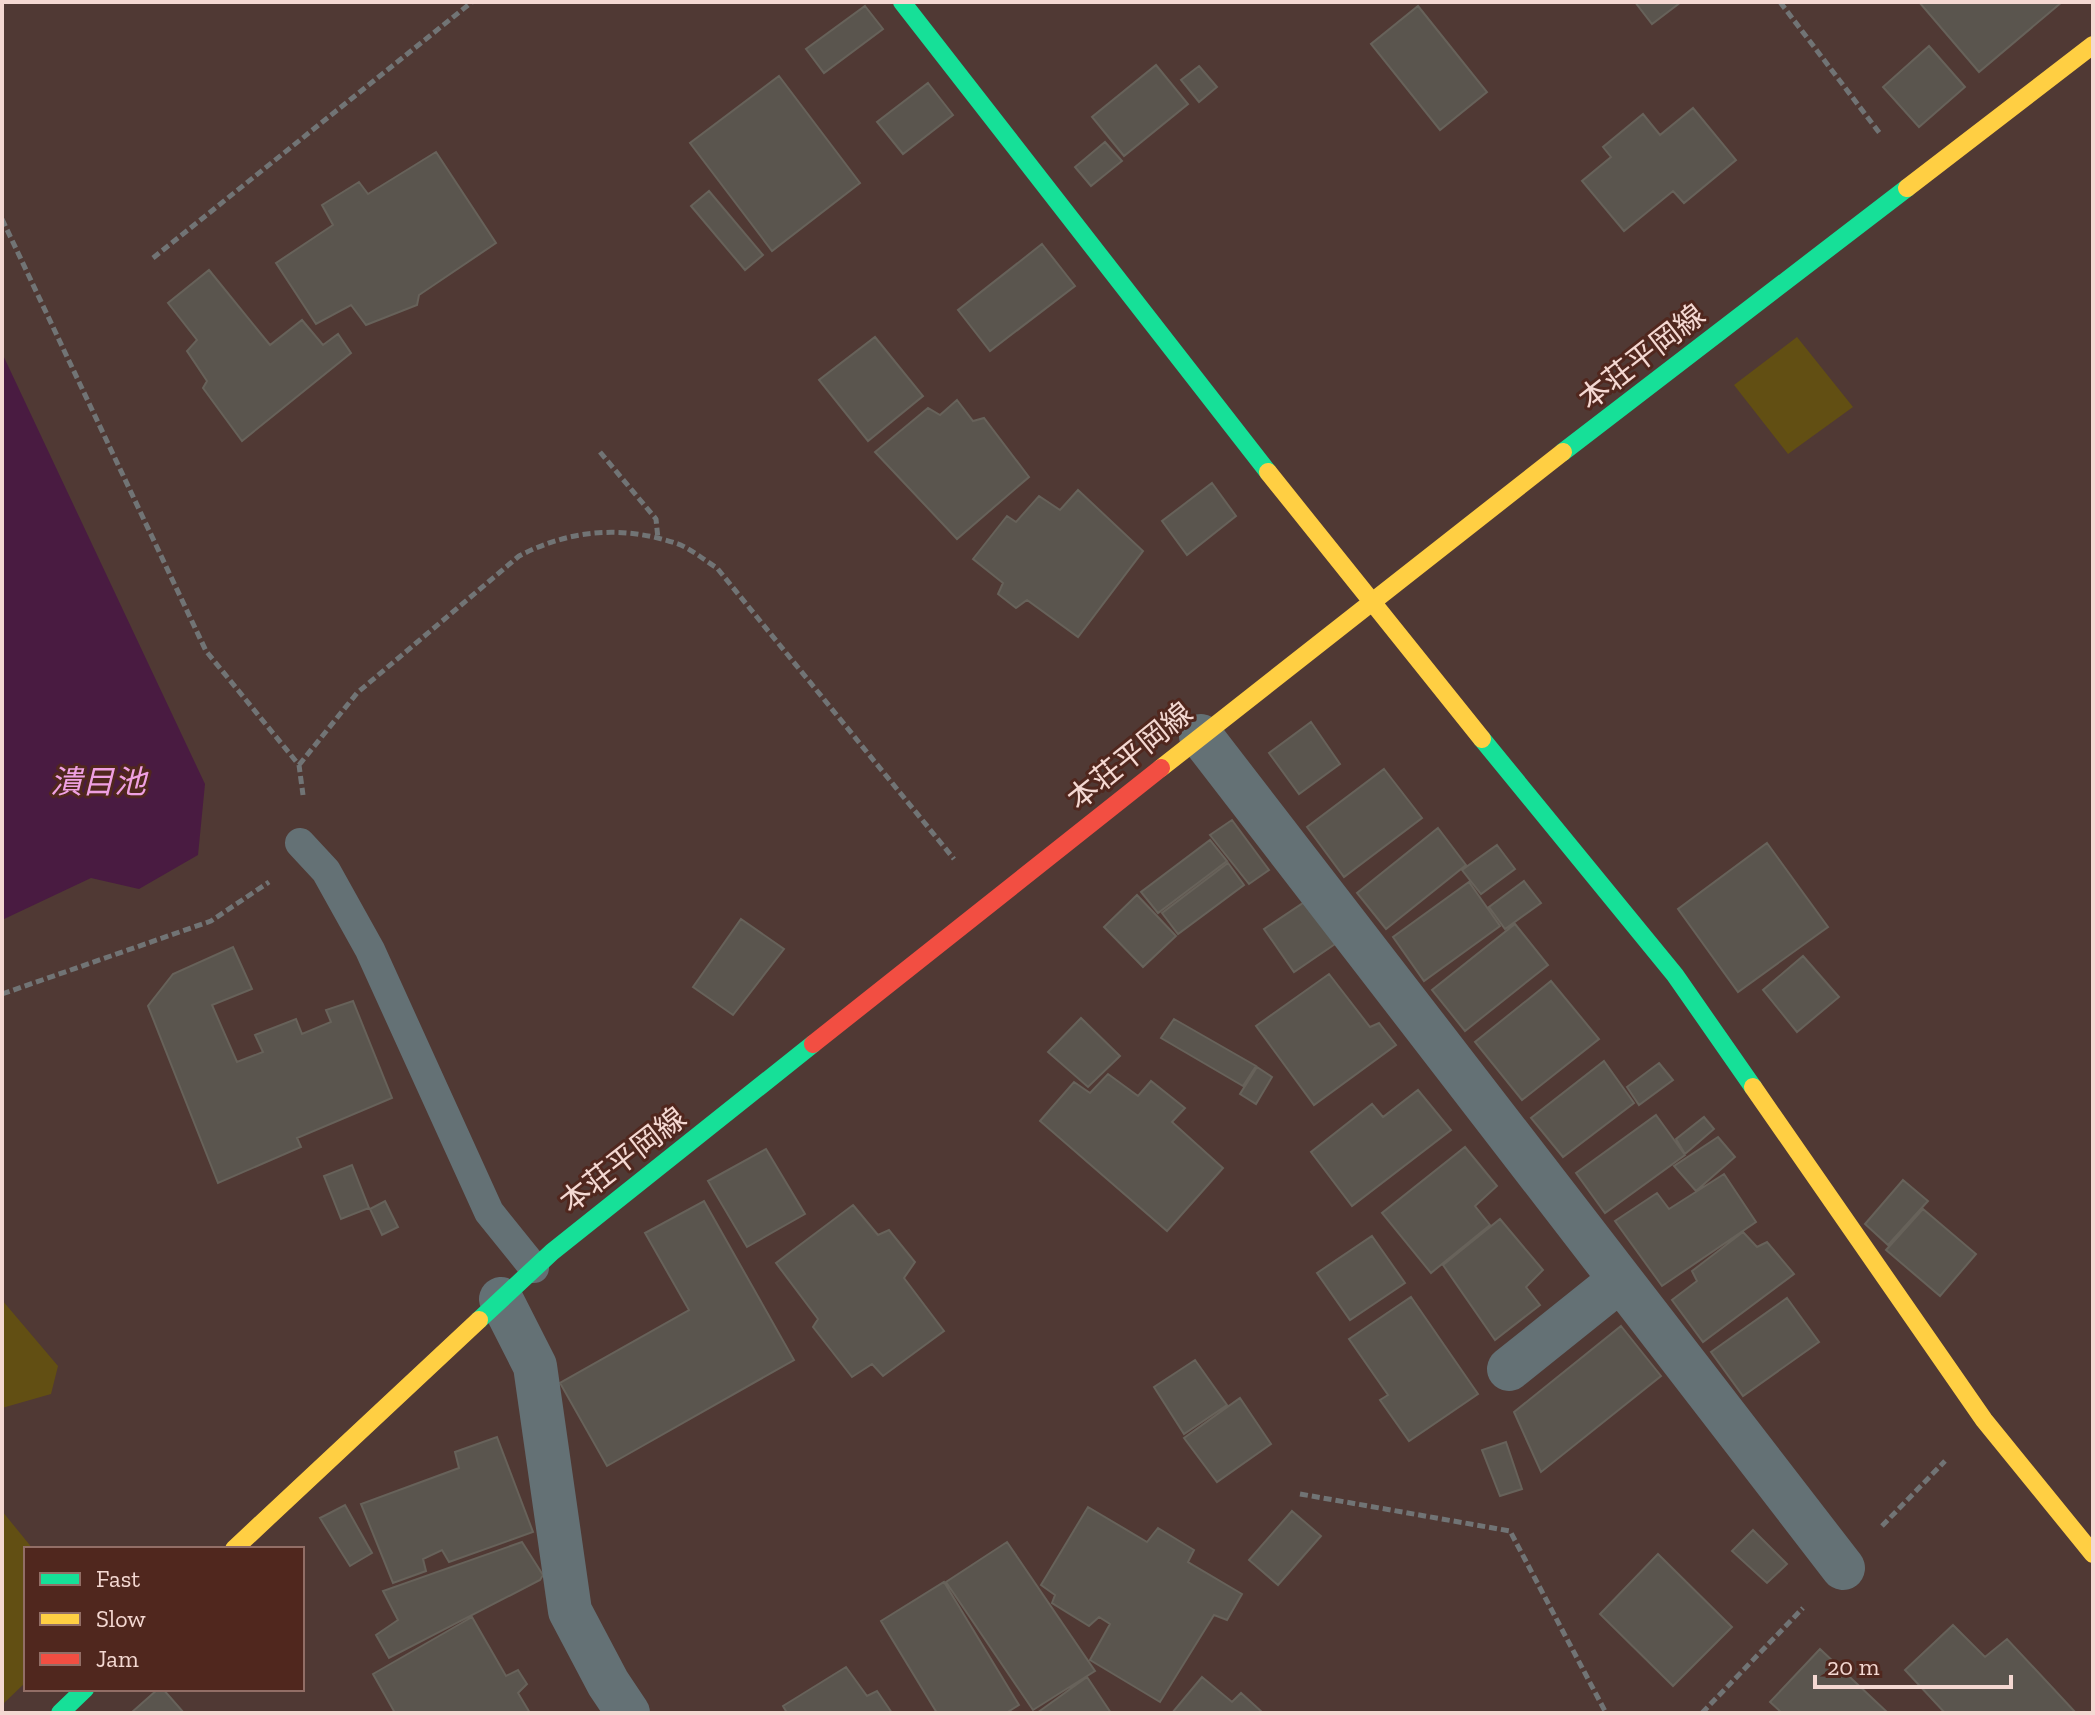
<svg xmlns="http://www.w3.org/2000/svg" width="2095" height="1715" font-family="'Zilla Slab','Noto Sans JP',serif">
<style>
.green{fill:#624f13}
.water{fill:#491b41}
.building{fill:#5a554e;stroke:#67625a;stroke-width:2}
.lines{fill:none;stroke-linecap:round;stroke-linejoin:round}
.path{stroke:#717475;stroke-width:5;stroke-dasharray:8 4;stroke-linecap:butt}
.lane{stroke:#647175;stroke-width:30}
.street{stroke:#647175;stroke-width:44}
.fast{stroke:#16e098;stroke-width:18}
.slow{stroke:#ffcf43;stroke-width:18}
.jam{stroke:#f24e42;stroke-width:18}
.labels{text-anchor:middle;stroke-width:6;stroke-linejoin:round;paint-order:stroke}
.street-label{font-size:30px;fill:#f4d8d2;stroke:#50271e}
.water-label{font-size:32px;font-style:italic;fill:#efa0e1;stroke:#50271e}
</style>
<rect width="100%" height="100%" fill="#503934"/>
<!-- green -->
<path class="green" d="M 1797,337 L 1853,407 L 1788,454 L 1734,385 Z
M 2,1300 L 58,1366 L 51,1394 L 2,1408 Z
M 2,1511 L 33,1549 L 26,1549 L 26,1682 L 2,1705 Z"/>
<!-- water -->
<path class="water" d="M 2,353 L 205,784 L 198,855 L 139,889 L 91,878 L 2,920 Z"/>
<!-- building -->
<path class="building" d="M 1635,2 L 1681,2 L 1652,24 Z
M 1919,2 L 2062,2 L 1979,72 Z
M 865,6 L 883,29 L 824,73 L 806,49 Z
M 1418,6 L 1487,92 L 1440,130 L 1371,44 Z
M 1929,46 L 1965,87 L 1919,127 L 1883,87 Z
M 1156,65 L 1188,104 L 1124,156 L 1092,117 Z
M 1199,66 L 1217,87 L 1199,102 L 1181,80 Z
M 779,76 L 860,183 L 772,251 L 690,143 Z
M 928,83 L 953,115 L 903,154 L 877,122 Z
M 1693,108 L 1736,160 L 1684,203 L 1673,191 L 1624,231 L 1582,181 L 1611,157 L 1603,147 L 1643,114 L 1660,135 Z
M 1105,142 L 1122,161 L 1091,186 L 1075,167 Z
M 436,152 L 496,243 L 419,295 L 417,305 L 366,325 L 351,305 L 316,324 L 276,263 L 333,225 L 322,205 L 359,182 L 368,194 Z
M 709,191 L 763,255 L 745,270 L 691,206 Z
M 1042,244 L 1075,286 L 990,351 L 958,310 Z
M 209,270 L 270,345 L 302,320 L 323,345 L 338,334 L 351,353 L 242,441 L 203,388 L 207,381 L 187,351 L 197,340 L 168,303 Z
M 875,337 L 923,396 L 868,441 L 819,380 Z
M 957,400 L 973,421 L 984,418 L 1029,477 L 957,539 L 875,452 L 928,408 L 940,415 Z
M 1212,483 L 1236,516 L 1187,555 L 1162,521 Z
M 1078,490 L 1143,551 L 1078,637 L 1027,600 L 1016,608 L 998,594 L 1003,583 L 973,559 L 1007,516 L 1016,522 L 1039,496 L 1060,510 Z
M 1311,722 L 1340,764 L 1299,794 L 1269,753 Z
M 1384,769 L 1422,818 L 1344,877 L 1307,827 Z
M 1232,820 L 1269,870 L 1249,884 L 1210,835 Z
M 1438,828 L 1466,865 L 1386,929 L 1357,893 Z
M 1210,840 L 1227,861 L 1158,913 L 1141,892 Z
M 1767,843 L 1828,927 L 1738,992 L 1678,909 Z
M 1497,845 L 1515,869 L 1481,894 L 1462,870 Z
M 1228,863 L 1244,885 L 1178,934 L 1162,913 Z
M 1524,881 L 1541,903 L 1505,929 L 1489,907 Z
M 1469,882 L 1500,926 L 1424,981 L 1393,937 Z
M 1137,895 L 1176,936 L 1143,967 L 1104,927 Z
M 1309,899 L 1338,942 L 1294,972 L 1264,929 Z
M 741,919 L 784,949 L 733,1015 L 693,987 Z
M 1515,924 L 1548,965 L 1465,1031 L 1432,990 Z
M 233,947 L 252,989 L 212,1005 L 237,1062 L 263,1052 L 255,1035 L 296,1019 L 302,1034 L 331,1022 L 326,1010 L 353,1001 L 392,1098 L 297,1138 L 301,1147 L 218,1183 L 148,1006 L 173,974 Z
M 1803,956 L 1839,997 L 1797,1032 L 1763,990 Z
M 1329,974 L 1370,1027 L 1379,1023 L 1396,1045 L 1314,1105 L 1256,1026 Z
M 1551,981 L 1599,1039 L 1522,1100 L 1475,1042 Z
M 1081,1018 L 1120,1056 L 1088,1087 L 1048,1052 Z
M 1174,1019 L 1256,1066 L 1243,1086 L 1161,1038 Z
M 1604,1061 L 1634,1103 L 1563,1157 L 1531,1118 Z
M 1659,1063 L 1673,1080 L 1639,1105 L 1627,1087 Z
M 1257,1067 L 1272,1077 L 1256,1104 L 1240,1094 Z
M 1108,1074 L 1138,1096 L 1151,1081 L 1185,1108 L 1172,1122 L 1223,1168 L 1167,1231 L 1040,1121 L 1074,1082 L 1090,1093 Z
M 1418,1090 L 1451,1130 L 1352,1206 L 1311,1152 L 1372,1104 L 1383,1117 Z
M 1656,1115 L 1685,1155 L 1605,1213 L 1576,1173 Z
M 1704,1117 L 1714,1129 L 1685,1154 L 1676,1139 Z
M 1718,1137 L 1735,1157 L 1696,1191 L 1674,1166 Z
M 1465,1147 L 1497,1186 L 1475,1206 L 1490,1225 L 1431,1273 L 1382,1213 Z
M 766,1149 L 805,1214 L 747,1247 L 708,1181 Z
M 352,1165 L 369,1208 L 341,1219 L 324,1176 Z
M 1724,1174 L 1756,1222 L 1662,1286 L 1615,1221 L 1657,1193 L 1669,1209 Z
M 1903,1180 L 1928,1201 L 1888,1245 L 1865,1224 Z
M 385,1201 L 398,1227 L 382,1235 L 370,1209 Z
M 704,1201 L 794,1360 L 607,1466 L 560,1383 L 689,1310 L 645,1233 Z
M 853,1205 L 878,1235 L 889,1230 L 915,1262 L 904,1278 L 944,1331 L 883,1376 L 872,1364 L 852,1377 L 813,1327 L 818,1319 L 776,1263 Z
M 1923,1209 L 1976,1254 L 1940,1296 L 1886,1250 Z
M 1500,1219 L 1543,1270 L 1526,1287 L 1540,1305 L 1495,1340 L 1443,1265 Z
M 1743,1232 L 1757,1247 L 1767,1242 L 1794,1274 L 1703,1342 L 1672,1300 L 1697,1281 L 1692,1271 Z
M 1372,1236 L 1405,1283 L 1350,1320 L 1317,1273 Z
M 1411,1297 L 1478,1394 L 1409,1441 L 1380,1400 L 1388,1395 L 1349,1339 Z
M 1787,1298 L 1819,1342 L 1743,1396 L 1711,1352 Z
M 1621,1326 L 1661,1376 L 1541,1472 L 1514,1412 Z
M 1195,1360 L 1227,1405 L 1184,1434 L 1154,1387 Z
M 1240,1398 L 1271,1444 L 1217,1482 L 1184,1438 Z
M 497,1437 L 533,1532 L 449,1562 L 442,1550 L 423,1559 L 426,1571 L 393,1583 L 361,1504 L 459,1468 L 455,1452 Z
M 1506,1442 L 1522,1489 L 1500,1496 L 1482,1450 Z
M 345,1505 L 372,1553 L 350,1566 L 320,1518 Z
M 1088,1507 L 1147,1542 L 1158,1528 L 1194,1550 L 1188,1562 L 1242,1594 L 1227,1620 L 1214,1615 L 1160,1702 L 1090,1660 L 1110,1624 L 1099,1617 L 1089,1626 L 1052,1603 L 1055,1595 L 1041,1585 Z
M 1292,1511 L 1321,1536 L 1278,1585 L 1249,1560 Z
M 1753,1530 L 1787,1564 L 1767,1583 L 1732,1551 Z
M 522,1542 L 543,1575 L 540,1580 L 389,1658 L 376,1635 L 398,1620 L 383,1591 Z
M 1007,1542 L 1095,1671 L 1033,1710 L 946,1582 Z
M 1658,1554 L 1732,1627 L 1673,1686 L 1600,1614 Z
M 944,1582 L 1019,1705 L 1006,1713 L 937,1713 L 881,1621 Z
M 472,1617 L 506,1676 L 518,1670 L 527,1684 L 518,1693 L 530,1713 L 395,1713 L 373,1674 Z
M 1953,1625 L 1985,1657 L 2007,1639 L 2076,1713 L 1945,1713 L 1905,1670 Z
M 1820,1649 L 1888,1713 L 1782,1713 L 1770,1702 Z
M 846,1667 L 867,1696 L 877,1691 L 892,1713 L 787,1713 L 783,1706 Z
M 1087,1677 L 1111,1713 L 1037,1713 Z
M 1202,1677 L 1232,1702 L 1241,1693 L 1263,1713 L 1172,1713 Z
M 158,1689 L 163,1689 L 184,1713 L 131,1713 Z"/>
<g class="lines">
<!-- path -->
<path class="path" d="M 1780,2 L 1881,135
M 2,219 L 206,651 L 299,765 L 303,795
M 153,258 L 472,2
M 600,452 L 656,519 L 658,539
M 299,765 L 357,693 L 519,556 C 569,530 621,525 675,543 C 689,547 704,560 717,568 L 954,859
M 2,994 L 211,921 L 269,882
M 1300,1494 L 1510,1531 L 1606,1713
M 1882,1526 L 1945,1461
M 1702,1713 L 1803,1608"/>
<!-- lane -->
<path class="lane" d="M 300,843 L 326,871 L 370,950 L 489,1212 L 534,1268"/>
<!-- street -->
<path class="street" d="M 1201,736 L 1843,1568
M 501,1299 L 535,1366 L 570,1611 L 608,1683 L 628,1713
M 1509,1369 L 1620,1280"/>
<!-- fast -->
<path class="fast" d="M 902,2 L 1268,472
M 1563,452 L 1907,188
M 1482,739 L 1675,975 L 1753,1087
M 479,1320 L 552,1252 L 813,1044
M 60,1713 L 85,1689"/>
<!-- slow -->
<path class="slow" d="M 1907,188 L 2093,45
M 1268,472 L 1482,739
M 1161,768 L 1563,452
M 1753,1087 L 1984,1420 L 2093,1554
M 234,1549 L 479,1320"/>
<!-- jam -->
<path class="jam" d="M 813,1044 L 1161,768"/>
</g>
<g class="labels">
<!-- street labels -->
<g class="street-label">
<text transform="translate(1642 357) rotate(-38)" y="10">本荘平岡線</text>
<text transform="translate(1130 756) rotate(-39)" y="10">本荘平岡線</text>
<text transform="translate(623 1160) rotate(-38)" y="10">本荘平岡線</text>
</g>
<!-- water labels -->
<g class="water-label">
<text x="98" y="793">潰目池</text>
</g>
</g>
<!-- border -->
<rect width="2095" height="1715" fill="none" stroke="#f4d8d2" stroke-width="8"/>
<!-- legend -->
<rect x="24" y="1547" width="280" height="144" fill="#50271e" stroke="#926e66" stroke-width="2"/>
<rect x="40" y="1573" width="40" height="12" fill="#16e098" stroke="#926e66" stroke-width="2"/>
<text x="96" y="1587" font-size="24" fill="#f4d8d2">Fast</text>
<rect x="40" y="1613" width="40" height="12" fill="#ffcf43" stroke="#926e66" stroke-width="2"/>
<text x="96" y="1627" font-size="24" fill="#f4d8d2">Slow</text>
<rect x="40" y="1653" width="40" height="12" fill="#f24e42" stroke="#926e66" stroke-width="2"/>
<text x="96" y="1667" font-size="24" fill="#f4d8d2">Jam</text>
<!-- scale -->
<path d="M1815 1675v12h196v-12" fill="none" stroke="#f4d8d2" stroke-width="4"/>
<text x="1827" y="1675" font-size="24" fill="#f4d8d2" stroke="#50271e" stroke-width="6" paint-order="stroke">20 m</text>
</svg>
